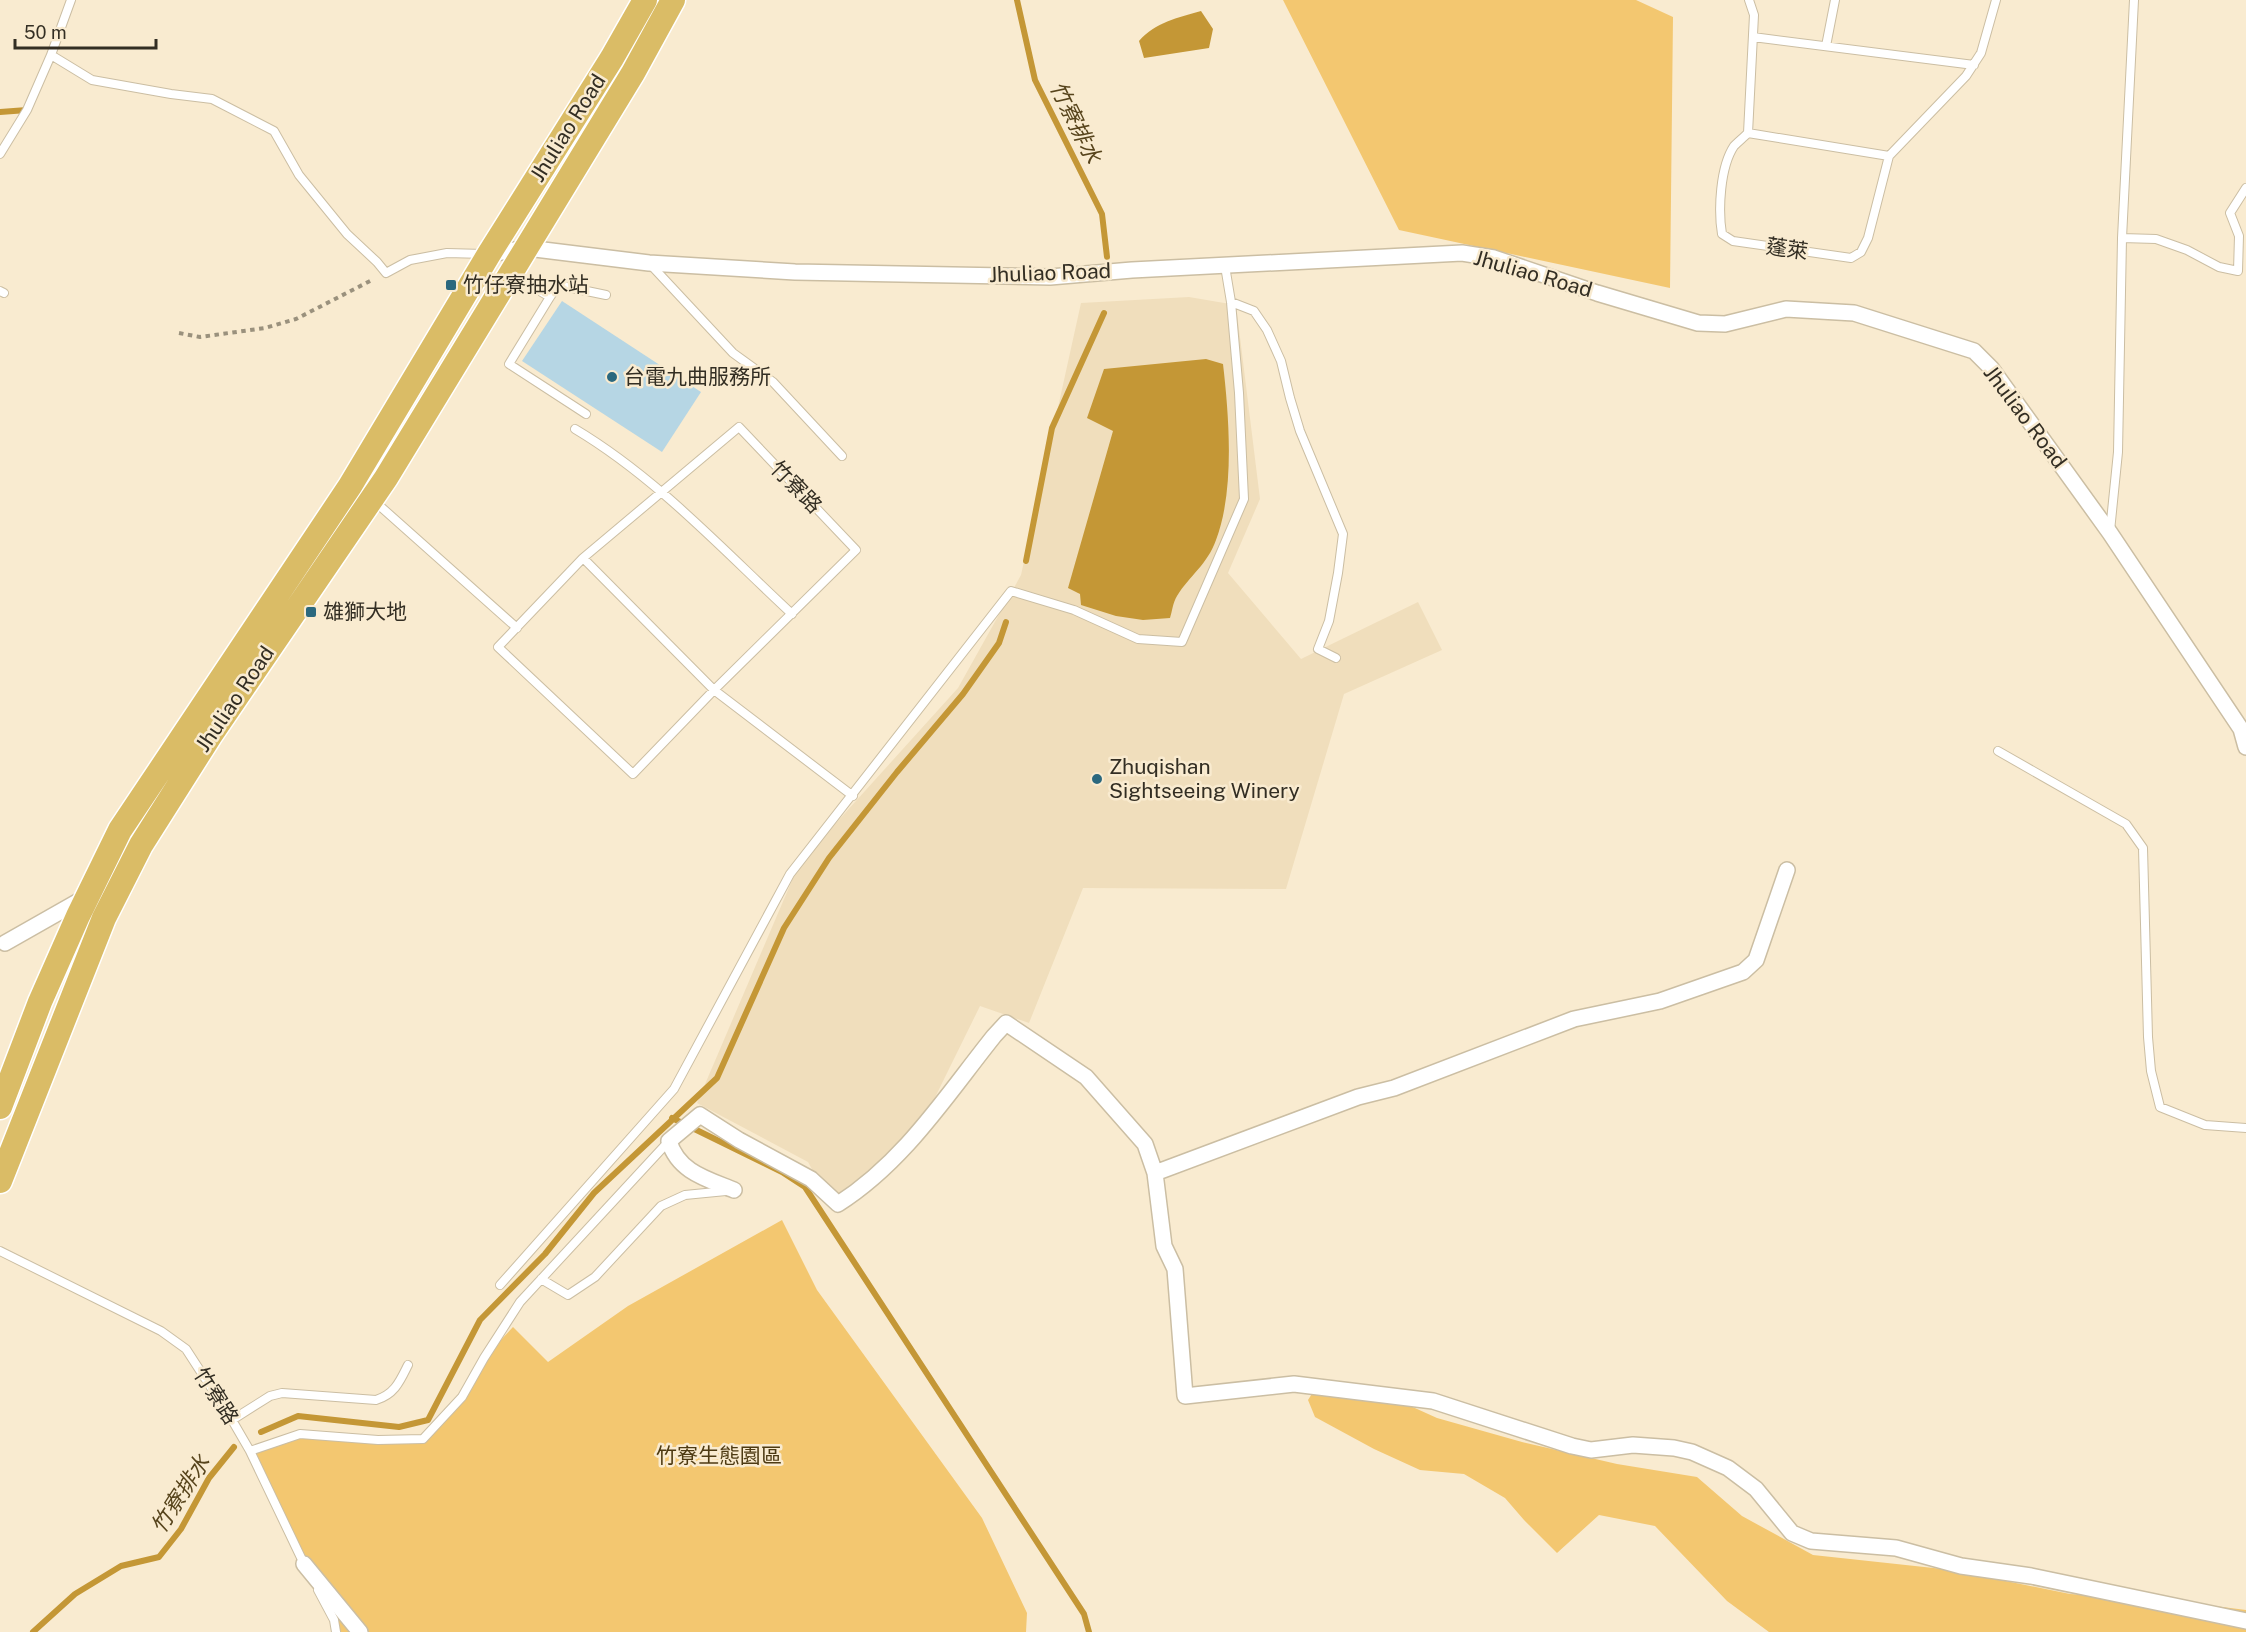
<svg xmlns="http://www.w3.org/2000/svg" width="2246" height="1632" font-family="'Public Sans','Noto Sans TC',sans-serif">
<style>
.built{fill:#f0debc}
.green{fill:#f3c770}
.water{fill:#c49736}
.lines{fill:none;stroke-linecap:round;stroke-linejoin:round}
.stream{stroke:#c49736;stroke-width:6}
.building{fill:#b6d6e4}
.service-casing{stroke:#cbbea3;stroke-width:10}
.minor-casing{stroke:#cbbea3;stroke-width:18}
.primary-casing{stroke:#fff;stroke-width:27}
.path{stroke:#9a917d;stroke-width:4;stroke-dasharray:4.5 4.5;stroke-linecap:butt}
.service{stroke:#fff;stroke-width:8}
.minor{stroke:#fff;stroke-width:15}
.primary{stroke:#dabc66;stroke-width:24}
.poi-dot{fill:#2b687e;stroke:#f9ebd0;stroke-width:2}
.labels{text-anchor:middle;stroke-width:5;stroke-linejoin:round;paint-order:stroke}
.street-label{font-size:21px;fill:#332e23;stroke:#f9ebd0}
.poi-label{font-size:21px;fill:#332e23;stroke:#f9ebd0;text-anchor:start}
.park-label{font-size:21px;fill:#4d3a12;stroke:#f9ebd0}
.water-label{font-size:22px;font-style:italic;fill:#57441c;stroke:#f9ebd0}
</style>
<rect width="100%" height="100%" fill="#f9ebd0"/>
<!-- built -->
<path class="built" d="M 1189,297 L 1236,305 L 1260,499 L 1228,573 L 1301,659 L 1418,602 L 1442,650 L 1344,694 L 1286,889 L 1083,888 L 1029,1023 L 980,1006 L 917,1134 L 831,1203 L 808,1162 L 697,1103 L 799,864 L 958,688 L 1021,575 L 1081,303 Z"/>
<!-- green -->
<path class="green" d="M 1283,0 L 1636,0 L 1673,17 L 1670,288 L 1399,230 Z
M 782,1220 L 817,1290 L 982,1518 L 1027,1613 L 1026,1632 L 334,1632 L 295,1538 L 255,1453 L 300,1434 L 423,1439 L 462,1397 L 484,1358 L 513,1327 L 548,1362 L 628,1306 Z
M 1317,1386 L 1375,1390 L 1437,1418 L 1522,1442 L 1617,1464 L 1697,1477 L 1742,1516 L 1813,1555 L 1952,1570 L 2070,1594 L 2175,1601 L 2246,1610 L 2246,1632 L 1769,1632 L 1727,1601 L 1655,1526 L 1599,1515 L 1557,1553 L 1524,1520 L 1505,1498 L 1464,1474 L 1420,1470 L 1374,1449 L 1315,1417 L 1308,1400 Z"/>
<!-- water -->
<path class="water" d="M 1201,11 L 1213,29 L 1209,48 L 1144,58 L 1139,41 C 1156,22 1177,18 1201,11 Z
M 1206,359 L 1223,364 C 1229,416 1235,490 1216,540 C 1207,565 1190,575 1177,596 C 1173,602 1172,612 1170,618 L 1143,620 L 1116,616 L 1081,605 L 1080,594 L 1068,588 L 1113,431 L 1087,418 L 1104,369 Z"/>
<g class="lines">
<!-- stream -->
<path class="stream" d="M 1017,0 L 1035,80 L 1102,214 L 1107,257
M 0,112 L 27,110
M 1026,561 L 1052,428 L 1104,313
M 672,1118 L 782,1172 L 805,1187 L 1084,1614 L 1089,1632
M 261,1432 L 298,1416 L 399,1427 L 428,1420 L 480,1320 L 545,1254 L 594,1193 L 717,1078 L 784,928 L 829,858 L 897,772 L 963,694 L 999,643 L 1006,622
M 33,1632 L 75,1594 L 121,1566 L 159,1557 L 181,1529 L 209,1478 L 234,1447"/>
</g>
<!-- building -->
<path class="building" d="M 562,301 L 701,392 L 662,452 L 522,361 Z"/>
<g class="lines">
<defs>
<path id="service" d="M 71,0 L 51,55 L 92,80 L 171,94 L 212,99 L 274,131 L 299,175 L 347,234 L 377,262 L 386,273 L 410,260 L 447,253 L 484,254
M 1749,0 L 1754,15 L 1748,133 C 1744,137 1738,142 1734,146 C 1720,167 1718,210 1722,234 L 1733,241 L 1851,258 L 1861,252 L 1868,238 L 1889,156 L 1966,76 L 1981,53 L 1996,0
M 1753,37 L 1974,65
M 1826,46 L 1835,0
M 1748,133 L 1889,156
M 0,154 L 27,110 L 51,55
M 2122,238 L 2156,239 L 2187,250 L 2219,267 L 2238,271 L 2239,236 L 2230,213 L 2246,188
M 650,264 L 733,353 L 773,382 L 842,456
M 512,275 L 550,297 L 509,364 L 586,414
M 0,291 L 4,293
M 550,297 L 558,285 L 606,295
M 1231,302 L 1254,311 L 1267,330 L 1281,361 L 1290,398 L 1300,431 L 1343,534 L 1338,573 L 1329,621 L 1318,649 L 1336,658
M 739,427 L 856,550 L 714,690 L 633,774 L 498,647 L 583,558 Z
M 575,429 C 657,478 723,550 792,614
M 351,487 L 372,499 L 517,628
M 2110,531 L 2118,452 L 2122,238 L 2134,0
M 583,558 L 714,690 L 853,796
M 1998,751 L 2126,824 L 2143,848 L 2148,1037 L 2151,1071 L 2160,1107 L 2205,1125 L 2246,1128
M 0,1251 L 161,1331 L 186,1349 L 232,1420 L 250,1451 L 305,1566
M 541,1279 L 568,1295 L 595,1277 L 661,1206 L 685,1195 L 726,1191
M 500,1285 L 674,1089 L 790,874 L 1011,591 L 1074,610 L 1138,639 L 1182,642 L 1244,499 L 1239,393 L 1231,302 L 1225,266
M 232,1420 L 270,1396 L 282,1393 L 376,1400 C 395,1394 400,1381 408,1365
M 250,1451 L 300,1434 L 378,1440 L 423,1439 L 462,1397 L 484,1358 L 520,1302 L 669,1141
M 318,1590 L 334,1620 L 336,1632"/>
<path id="minor" d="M 489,254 L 527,248 L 649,263 L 795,272 L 1050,277 L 1132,270 L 1462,253 L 1494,258 L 1597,293 L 1698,323 L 1725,324 L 1786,309 L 1854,313 L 1974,351 L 1991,368 L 2110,533 L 2241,729 L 2246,747
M 5,943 L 86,897
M 1155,1173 L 1358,1097 L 1394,1088 L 1574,1019 L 1660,1001 L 1743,972 L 1756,960 L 1787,870
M 734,1190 C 707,1179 678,1172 669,1141 L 700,1115 L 739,1140 L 811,1179 L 838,1204 C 904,1162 946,1096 994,1036 L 1006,1023 L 1086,1077 L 1145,1144 L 1155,1173 L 1164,1246 L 1175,1269 L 1185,1396 L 1294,1384 L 1433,1401 L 1572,1446 L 1591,1450 L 1633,1445 L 1674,1448 L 1692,1452 L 1728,1468 L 1756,1489 L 1792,1533 L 1811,1541 L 1896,1548 L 1961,1566 L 2031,1576 L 2246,1621
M 304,1564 L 360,1632"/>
<path id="primary" d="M 0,1107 L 40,1002 L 78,916 L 120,830 L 350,486 L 489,254 L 612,58 L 645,0
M 0,1181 L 104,918 L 141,845 L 210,736 L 386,478 L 633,73 L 673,0"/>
</defs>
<!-- service casing -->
<use href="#service" class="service-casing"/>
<!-- minor casing -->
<use href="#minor" class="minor-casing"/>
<!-- primary casing -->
<use href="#primary" class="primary-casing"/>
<!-- path -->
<path class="path" d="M 179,333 L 200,337 L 265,328 L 296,319 L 374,279"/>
<!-- service -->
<use href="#service" class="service"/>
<!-- minor -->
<use href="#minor" class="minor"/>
<!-- primary -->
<use href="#primary" class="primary"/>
</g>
<!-- markers -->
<g class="poi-dot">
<rect x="445" y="279" width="12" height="12" rx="3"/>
<circle cx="612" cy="377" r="6"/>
<rect x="305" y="606" width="12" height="12" rx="3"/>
<circle cx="1097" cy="779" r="6"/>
</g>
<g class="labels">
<!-- street labels -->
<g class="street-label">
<text transform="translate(568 128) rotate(-58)" y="7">Jhuliao Road</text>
<text transform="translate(1787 249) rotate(8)" y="7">蓬萊</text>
<text transform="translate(1050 273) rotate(-2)" y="7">Jhuliao Road</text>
<text transform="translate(1533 274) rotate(16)" y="7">Jhuliao Road</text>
<text transform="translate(2025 417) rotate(53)" y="7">Jhuliao Road</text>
<text transform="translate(796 487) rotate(46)" y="7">竹寮路</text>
<text transform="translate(235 699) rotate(-56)" y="7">Jhuliao Road</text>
<text transform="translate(216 1396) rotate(57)" y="7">竹寮路</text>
</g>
<!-- poi labels -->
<g class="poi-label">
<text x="463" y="292">竹仔寮抽水站</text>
<text x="624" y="384">台電九曲服務所</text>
<text x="323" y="619">雄獅大地</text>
<text x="1109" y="774">Zhuqishan<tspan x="1109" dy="24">Sightseeing Winery</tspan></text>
</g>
<!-- park labels -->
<g class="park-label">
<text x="719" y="1463">竹寮生態園區</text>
</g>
<!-- water labels -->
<g class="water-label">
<text transform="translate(1076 122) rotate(64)" y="8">竹寮排水</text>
<text transform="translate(180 1494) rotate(-57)" y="8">竹寮排水</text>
</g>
</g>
<!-- scale -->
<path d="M15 39v9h141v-9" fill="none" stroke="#332e23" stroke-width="3"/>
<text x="24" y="39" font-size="18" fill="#332e23" stroke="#f9ebd0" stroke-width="4.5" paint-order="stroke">50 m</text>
</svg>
